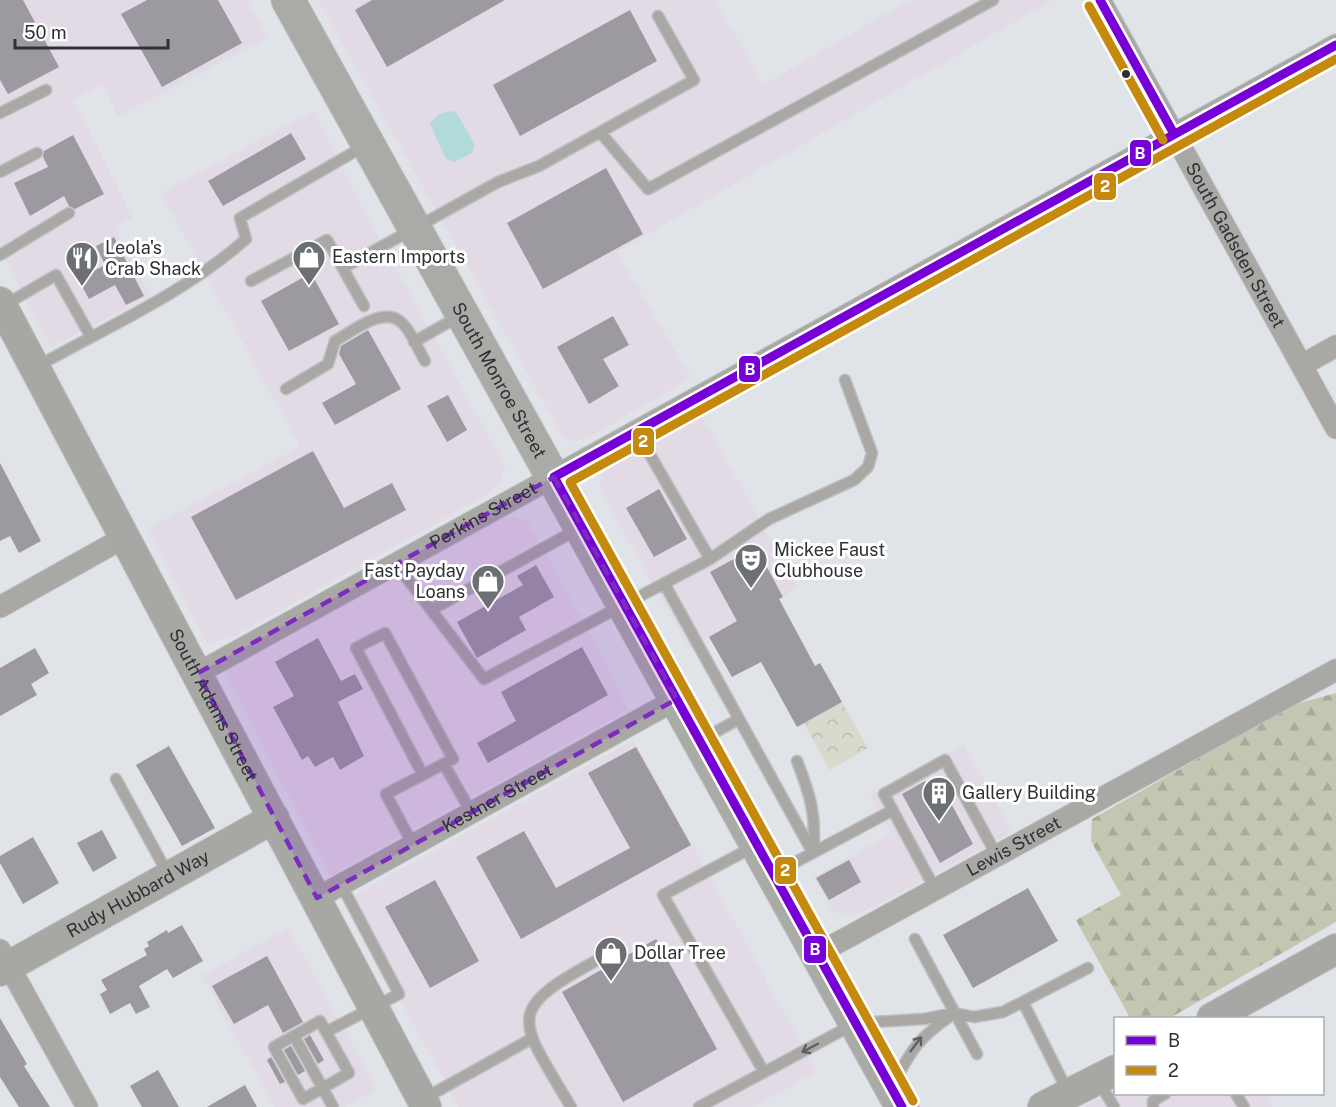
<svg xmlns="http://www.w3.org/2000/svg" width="1336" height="1107" font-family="'Public Sans',sans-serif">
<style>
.commercial{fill:#e2dae5}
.forest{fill:url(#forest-firs)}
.park{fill:url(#park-crowns)}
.water{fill:#b2dadb}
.building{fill:#9c99a0}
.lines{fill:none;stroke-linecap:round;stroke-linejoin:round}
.lane-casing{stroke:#bdc0c3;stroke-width:13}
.street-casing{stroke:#bdc0c3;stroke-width:23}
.secondary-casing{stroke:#bdc0c3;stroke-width:32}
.primary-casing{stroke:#bdc0c3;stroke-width:35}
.lane{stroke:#a9a8a4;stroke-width:10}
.street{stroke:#a9a8a4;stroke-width:21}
.secondary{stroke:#a7a8a4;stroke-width:30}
.primary{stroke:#aaaaa7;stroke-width:33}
.bus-1-casing{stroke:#fff;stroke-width:14}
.bus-2-casing{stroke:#fff;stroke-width:14}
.bus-1{stroke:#7600d6;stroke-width:9}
.bus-2{stroke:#c5890d;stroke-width:9}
.oneway{stroke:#5f6161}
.marked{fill:#7b2cbf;fill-opacity:0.2;stroke:#7b2cbf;stroke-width:4.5;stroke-dasharray:12 8;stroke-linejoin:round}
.bus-dot{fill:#2e3134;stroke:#fff;stroke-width:2}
.labels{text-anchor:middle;stroke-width:6;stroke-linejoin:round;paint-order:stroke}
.street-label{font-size:18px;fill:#2e3134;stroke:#fff}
.poi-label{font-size:18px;fill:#2e3134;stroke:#fff;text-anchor:start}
.line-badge{stroke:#fff;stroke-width:2}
.badge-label{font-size:16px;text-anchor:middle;font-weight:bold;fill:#fff}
</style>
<defs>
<pattern id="forest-firs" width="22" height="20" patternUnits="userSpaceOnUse" patternTransform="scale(1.5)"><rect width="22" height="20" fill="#c3c7b2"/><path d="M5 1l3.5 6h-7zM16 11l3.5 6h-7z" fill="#a8ab9a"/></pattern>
<pattern id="park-crowns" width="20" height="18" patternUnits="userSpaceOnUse" patternTransform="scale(1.5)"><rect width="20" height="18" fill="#d7dacc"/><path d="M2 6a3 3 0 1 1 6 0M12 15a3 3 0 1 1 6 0" fill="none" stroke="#b9bcb0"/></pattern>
</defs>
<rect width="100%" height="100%" fill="#e0e4e8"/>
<!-- commercial -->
<path class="commercial" d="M 0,0 L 247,0 L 269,38 L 118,116 L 102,85 L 73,100 L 133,217 L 115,227 L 150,296 L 51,347 L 0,251 Z
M 318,0 L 716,0 L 763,85 L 910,0 L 1052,0 L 617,252 L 691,378 L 596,433 L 576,441 L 566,440 L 562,435 Z
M 314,111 L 357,198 L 505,466 L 501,482 L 490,493 L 233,637 L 208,644 L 147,529 L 300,447 L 161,193 Z
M 700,413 L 798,588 L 689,648 L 599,488 L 603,473 L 661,435 Z
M 513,516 L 528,522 L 592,637 L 628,710 L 330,876 L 224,670 L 495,521 Z
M 634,740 L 817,1072 L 753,1107 L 459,1107 L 345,900 Z
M 964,744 L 1012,832 L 870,909 L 848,917 L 833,911 L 813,877 L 891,834 L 870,795 Z
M 288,928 L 377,1089 L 345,1107 L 275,1107 L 202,976 Z
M 1115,1089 L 1116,1094 L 1265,1094 L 1272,1107 L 1084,1107 Z"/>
<!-- forest -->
<path class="forest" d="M 1336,693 L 1336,922 L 1170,1018 L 1130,1018 L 1076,920 L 1121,895 L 1091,841 L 1092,819 L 1292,705 Z"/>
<!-- park -->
<path class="park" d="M 842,702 L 868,748 L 829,770 L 804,723 Z"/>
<!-- water -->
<path class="water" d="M 449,111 L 456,112 L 475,145 L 472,153 L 454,162 L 446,159 L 430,124 L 438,115 Z"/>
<!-- building -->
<path class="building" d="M 0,0 L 23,0 L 59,67 L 8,94 L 0,80 Z
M 147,0 L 218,0 L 242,43 L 162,87 L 121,14 Z
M 372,0 L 505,0 L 387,67 L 355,10 Z
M 630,10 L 657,61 L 520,136 L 493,85 Z
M 291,133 L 306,159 L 223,206 L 208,181 Z
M 73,135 L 104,194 L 75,209 L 69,206 L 64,196 L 30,216 L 14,183 L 48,167 L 43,157 L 44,151 Z
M 606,168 L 643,234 L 543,289 L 507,223 Z
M 114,237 L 144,296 L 126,305 L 115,285 L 89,299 L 78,279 L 105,265 L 96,246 Z
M 311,273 L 339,324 L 289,351 L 261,301 Z
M 613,316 L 629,345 L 603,359 L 619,386 L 589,404 L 557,347 Z
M 368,330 L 401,389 L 335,425 L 322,403 L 356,384 L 339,354 L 341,346 Z
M 448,395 L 467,430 L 447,442 L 427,406 Z
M 313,451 L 344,508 L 392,483 L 406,510 L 236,600 L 191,517 Z
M 0,463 L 41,541 L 19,553 L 10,536 L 0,541 Z
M 659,489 L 687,539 L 654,557 L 626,508 Z
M 756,547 L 783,597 L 779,599 L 815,666 L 820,663 L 842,702 L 797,727 L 761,662 L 732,677 L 709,637 L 737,621 L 710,572 Z
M 536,565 L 554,597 L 519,617 L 526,630 L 477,658 L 457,622 L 523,585 L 517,576 Z
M 318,638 L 341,681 L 355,674 L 363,689 L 338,702 L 364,756 L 340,770 L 333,757 L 315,767 L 308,756 L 302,760 L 273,707 L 294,696 L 275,662 Z
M 582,647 L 608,695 L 488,763 L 477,743 L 516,721 L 501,692 Z
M 35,648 L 49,673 L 31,684 L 37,695 L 0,716 L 0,668 Z
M 169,746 L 215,828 L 182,846 L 136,765 Z
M 636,747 L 691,845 L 521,939 L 476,857 L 524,831 L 556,888 L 630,848 L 588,773 Z
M 925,781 L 936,800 L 946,794 L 973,844 L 940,863 L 902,794 Z
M 102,830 L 117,858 L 93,872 L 77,843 Z
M 33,837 L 59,883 L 23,904 L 0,863 L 0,856 Z
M 849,860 L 861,882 L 829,900 L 816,878 Z
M 435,880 L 479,961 L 430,988 L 385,907 Z
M 1028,888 L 1058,941 L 973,988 L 943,935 Z
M 182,925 L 203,961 L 173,978 L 167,969 L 139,986 L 150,1007 L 136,1014 L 130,1003 L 110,1014 L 100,994 L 107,990 L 101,980 L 147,955 L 144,949 L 149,946 L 147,942 L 167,930 L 168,933 Z
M 656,939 L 717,1049 L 623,1102 L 562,992 Z
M 267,956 L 303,1022 L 283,1033 L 268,1005 L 234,1024 L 212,986 Z
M 0,1018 L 27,1064 L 24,1066 L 50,1107 L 19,1107 L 0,1077 Z
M 310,1035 L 324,1060 L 318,1064 L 304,1039 Z
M 291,1046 L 305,1071 L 298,1075 L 284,1050 Z
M 271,1057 L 285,1082 L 280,1084 L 267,1060 Z
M 158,1070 L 179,1107 L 142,1107 L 130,1086 Z
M 245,1085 L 257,1107 L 207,1107 Z"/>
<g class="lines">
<defs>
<path id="lane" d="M 0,113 L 46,90
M 600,132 L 648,189 L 993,0
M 0,172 L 37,153
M 0,255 L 69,213
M 343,268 L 498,182 L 539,166 L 694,80 L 658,16
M 251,281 L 327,240 L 364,306
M 3,306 L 56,275 L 91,337
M 414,342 L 461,315
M 36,367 C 107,327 185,293 246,239 L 240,218 L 366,145
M 286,389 L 328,364 L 335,341 C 353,331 385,304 403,324 C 412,333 418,349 425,361
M 637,432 L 710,559
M 396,564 L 484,679 L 710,559 L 769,519 L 854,480 L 868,467 L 872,453 L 845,380
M 664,583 L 813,853
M 431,610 L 578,529
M 703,739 L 739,719
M 797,761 C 810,794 817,817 813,852
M 444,764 L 471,812
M 116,779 L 169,876
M 413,845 L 386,794 L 453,759 L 385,633 L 356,648 L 423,775
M 753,847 L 663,895 L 764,1072
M 777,872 L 893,810
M 935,889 L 884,794 L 945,760 L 997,856
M 915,939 L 977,1054
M 1023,1002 L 1068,1092
M 320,1021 L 349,1073 L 303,1099 L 274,1047 Z
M 326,1032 L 399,994 L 341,884
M 294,1036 L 333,1107
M 895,1081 C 912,1049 919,1038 949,1017
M 1099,1082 L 1114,1107
M 1236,1094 L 1244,1107
M 425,1098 L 531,1039
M 571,1107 C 518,1017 502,1011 603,957
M 699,1107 L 856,1023 L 924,1019 L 954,1013 L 974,1017 L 1003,1012 L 1088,968
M 1153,1107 L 1153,1101 L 1165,1094"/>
<g id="street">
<path id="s1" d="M 1100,0 L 1336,428"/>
<path d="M 1302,365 L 1336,346"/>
<path d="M 0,607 L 125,537"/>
<path id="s2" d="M 198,673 L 1336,45"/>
<path id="s3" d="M 317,898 L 677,699"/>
<path d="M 0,950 L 87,1107"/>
<path id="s4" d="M 819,953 L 1336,670"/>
</g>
<g id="secondary">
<path id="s5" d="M 0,302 L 426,1107"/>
<path id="s6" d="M 0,971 L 274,818"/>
<path d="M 1212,1018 L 1336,949"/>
<path d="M 1043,1107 L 1116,1070"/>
</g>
<g id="primary">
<path id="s7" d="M 288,0 L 902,1107"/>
</g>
</defs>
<!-- lane casing -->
<use href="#lane" class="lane-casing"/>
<!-- street casing -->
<use href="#street" class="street-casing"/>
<!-- secondary casing -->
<use href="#secondary" class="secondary-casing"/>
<!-- primary casing -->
<use href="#primary" class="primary-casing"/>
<!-- lane -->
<use href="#lane" class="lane"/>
<!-- street -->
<use href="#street" class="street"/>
<!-- secondary -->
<use href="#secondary" class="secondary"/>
<!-- primary -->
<use href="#primary" class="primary"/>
<defs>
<path id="bus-1" d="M 1100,0 L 1174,134
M 554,477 L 1336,45
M 554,477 L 902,1107"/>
<path id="bus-2" d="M 1089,6 L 1163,140
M 913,1101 L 570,482 L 1336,59"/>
</defs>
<!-- bus-1 casing -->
<use href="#bus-1" class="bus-1-casing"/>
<!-- bus-2 casing -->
<use href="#bus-2" class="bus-2-casing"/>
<!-- bus-1 -->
<use href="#bus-1" class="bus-1"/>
<!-- bus-2 -->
<use href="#bus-2" class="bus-2"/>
</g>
<!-- one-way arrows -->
<defs><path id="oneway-shaft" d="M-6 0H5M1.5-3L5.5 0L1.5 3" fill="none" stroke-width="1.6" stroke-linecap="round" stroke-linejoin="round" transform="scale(1.5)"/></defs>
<g class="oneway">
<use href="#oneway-shaft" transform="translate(916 1044) rotate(-53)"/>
<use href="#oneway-shaft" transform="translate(810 1048) rotate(152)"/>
</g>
<!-- marked area -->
<path class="marked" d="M 554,477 L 677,699 L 317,898 L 198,673 Z"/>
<!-- icons -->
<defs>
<symbol id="shop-pin" viewBox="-11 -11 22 30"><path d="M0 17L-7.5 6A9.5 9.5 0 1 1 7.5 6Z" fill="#6c7073" stroke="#fff"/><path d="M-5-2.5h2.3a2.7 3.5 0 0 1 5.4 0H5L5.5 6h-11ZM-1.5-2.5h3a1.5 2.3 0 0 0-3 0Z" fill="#fff"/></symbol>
<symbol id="restaurant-pin" viewBox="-11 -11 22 30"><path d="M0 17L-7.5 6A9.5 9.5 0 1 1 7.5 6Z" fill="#6c7073" stroke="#fff"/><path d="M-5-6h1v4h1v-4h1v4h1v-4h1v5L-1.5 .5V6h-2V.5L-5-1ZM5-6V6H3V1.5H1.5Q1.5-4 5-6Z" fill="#fff"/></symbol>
<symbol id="theatre-pin" viewBox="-11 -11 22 30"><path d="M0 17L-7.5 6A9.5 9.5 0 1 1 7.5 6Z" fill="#6c7073" stroke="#fff"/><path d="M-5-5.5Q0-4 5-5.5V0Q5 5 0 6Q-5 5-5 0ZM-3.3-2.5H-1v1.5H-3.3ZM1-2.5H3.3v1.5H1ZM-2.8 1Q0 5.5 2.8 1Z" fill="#fff"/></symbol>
<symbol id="building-pin" viewBox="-11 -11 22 30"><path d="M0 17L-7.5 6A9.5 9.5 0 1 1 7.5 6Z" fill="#6c7073" stroke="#fff"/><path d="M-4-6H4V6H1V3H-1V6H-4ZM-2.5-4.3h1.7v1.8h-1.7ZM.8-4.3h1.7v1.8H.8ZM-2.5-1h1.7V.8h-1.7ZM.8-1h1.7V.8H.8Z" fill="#fff"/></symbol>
</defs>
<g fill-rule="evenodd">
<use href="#shop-pin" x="290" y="238" width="38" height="52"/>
<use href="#restaurant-pin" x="63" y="239" width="38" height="52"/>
<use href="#theatre-pin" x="732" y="541" width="38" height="52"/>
<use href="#shop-pin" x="469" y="562" width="38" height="52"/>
<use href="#building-pin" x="920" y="774" width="38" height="52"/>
<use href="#shop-pin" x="592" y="934" width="38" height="52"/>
</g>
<!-- markers -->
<circle class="bus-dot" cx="1126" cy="74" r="5"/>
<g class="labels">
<!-- street labels -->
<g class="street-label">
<text dy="6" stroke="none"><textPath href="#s1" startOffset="280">South Gadsden Street</textPath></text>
<text dy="6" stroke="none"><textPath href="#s7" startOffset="435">South Monroe Street</textPath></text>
<text dy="6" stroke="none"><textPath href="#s2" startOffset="326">Perkins Street</textPath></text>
<text dy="6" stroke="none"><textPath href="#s5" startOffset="456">South Adams Street</textPath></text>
<text dy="6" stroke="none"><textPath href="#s3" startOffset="206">Kestner Street</textPath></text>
<text dy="6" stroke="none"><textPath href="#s4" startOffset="222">Lewis Street</textPath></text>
<text dy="6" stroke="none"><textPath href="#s6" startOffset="158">Rudy Hubbard Way</textPath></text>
</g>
<!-- poi labels -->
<g class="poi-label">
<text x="105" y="254">Leola's<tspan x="105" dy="21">Crab Shack</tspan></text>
<text x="332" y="263">Eastern Imports</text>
<text x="774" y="556">Mickee Faust<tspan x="774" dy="21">Clubhouse</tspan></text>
<text x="465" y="577" text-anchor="end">Fast Payday<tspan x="465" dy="21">Loans</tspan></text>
<text x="962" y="799">Gallery Building</text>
<text x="634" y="959">Dollar Tree</text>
</g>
</g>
<g class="line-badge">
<rect x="1129" y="139" width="23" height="28" rx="6" fill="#7600d6"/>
<rect x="1093" y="172" width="24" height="29" rx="6" fill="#c5890d"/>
<rect x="738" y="355" width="23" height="28" rx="6" fill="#7600d6"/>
<rect x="632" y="427" width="23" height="29" rx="6" fill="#c5890d"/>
<rect x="774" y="856" width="23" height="29" rx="6" fill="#c5890d"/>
<rect x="803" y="935" width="24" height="29" rx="6" fill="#7600d6"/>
</g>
<g class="badge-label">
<text x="1140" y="159">B</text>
<text x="1105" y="192">2</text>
<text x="750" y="375">B</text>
<text x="643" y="447">2</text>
<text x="785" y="876">2</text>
<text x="815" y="955">B</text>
</g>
<!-- legend -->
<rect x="1114" y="1017" width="210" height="78" fill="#ffffff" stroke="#abadae" stroke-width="1.5"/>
<rect x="1126" y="1036" width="30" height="9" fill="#7600d6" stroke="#abadae" stroke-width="1.5"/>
<text x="1168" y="1047" font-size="18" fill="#2e3134">B</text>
<rect x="1126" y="1066" width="30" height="9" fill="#c5890d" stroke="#abadae" stroke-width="1.5"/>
<text x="1168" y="1077" font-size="18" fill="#2e3134">2</text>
<!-- scale -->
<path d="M15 39v9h153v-9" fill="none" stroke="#2e3134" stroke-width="3"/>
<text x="24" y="39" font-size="18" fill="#2e3134" stroke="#ffffff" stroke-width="4.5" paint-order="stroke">50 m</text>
</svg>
